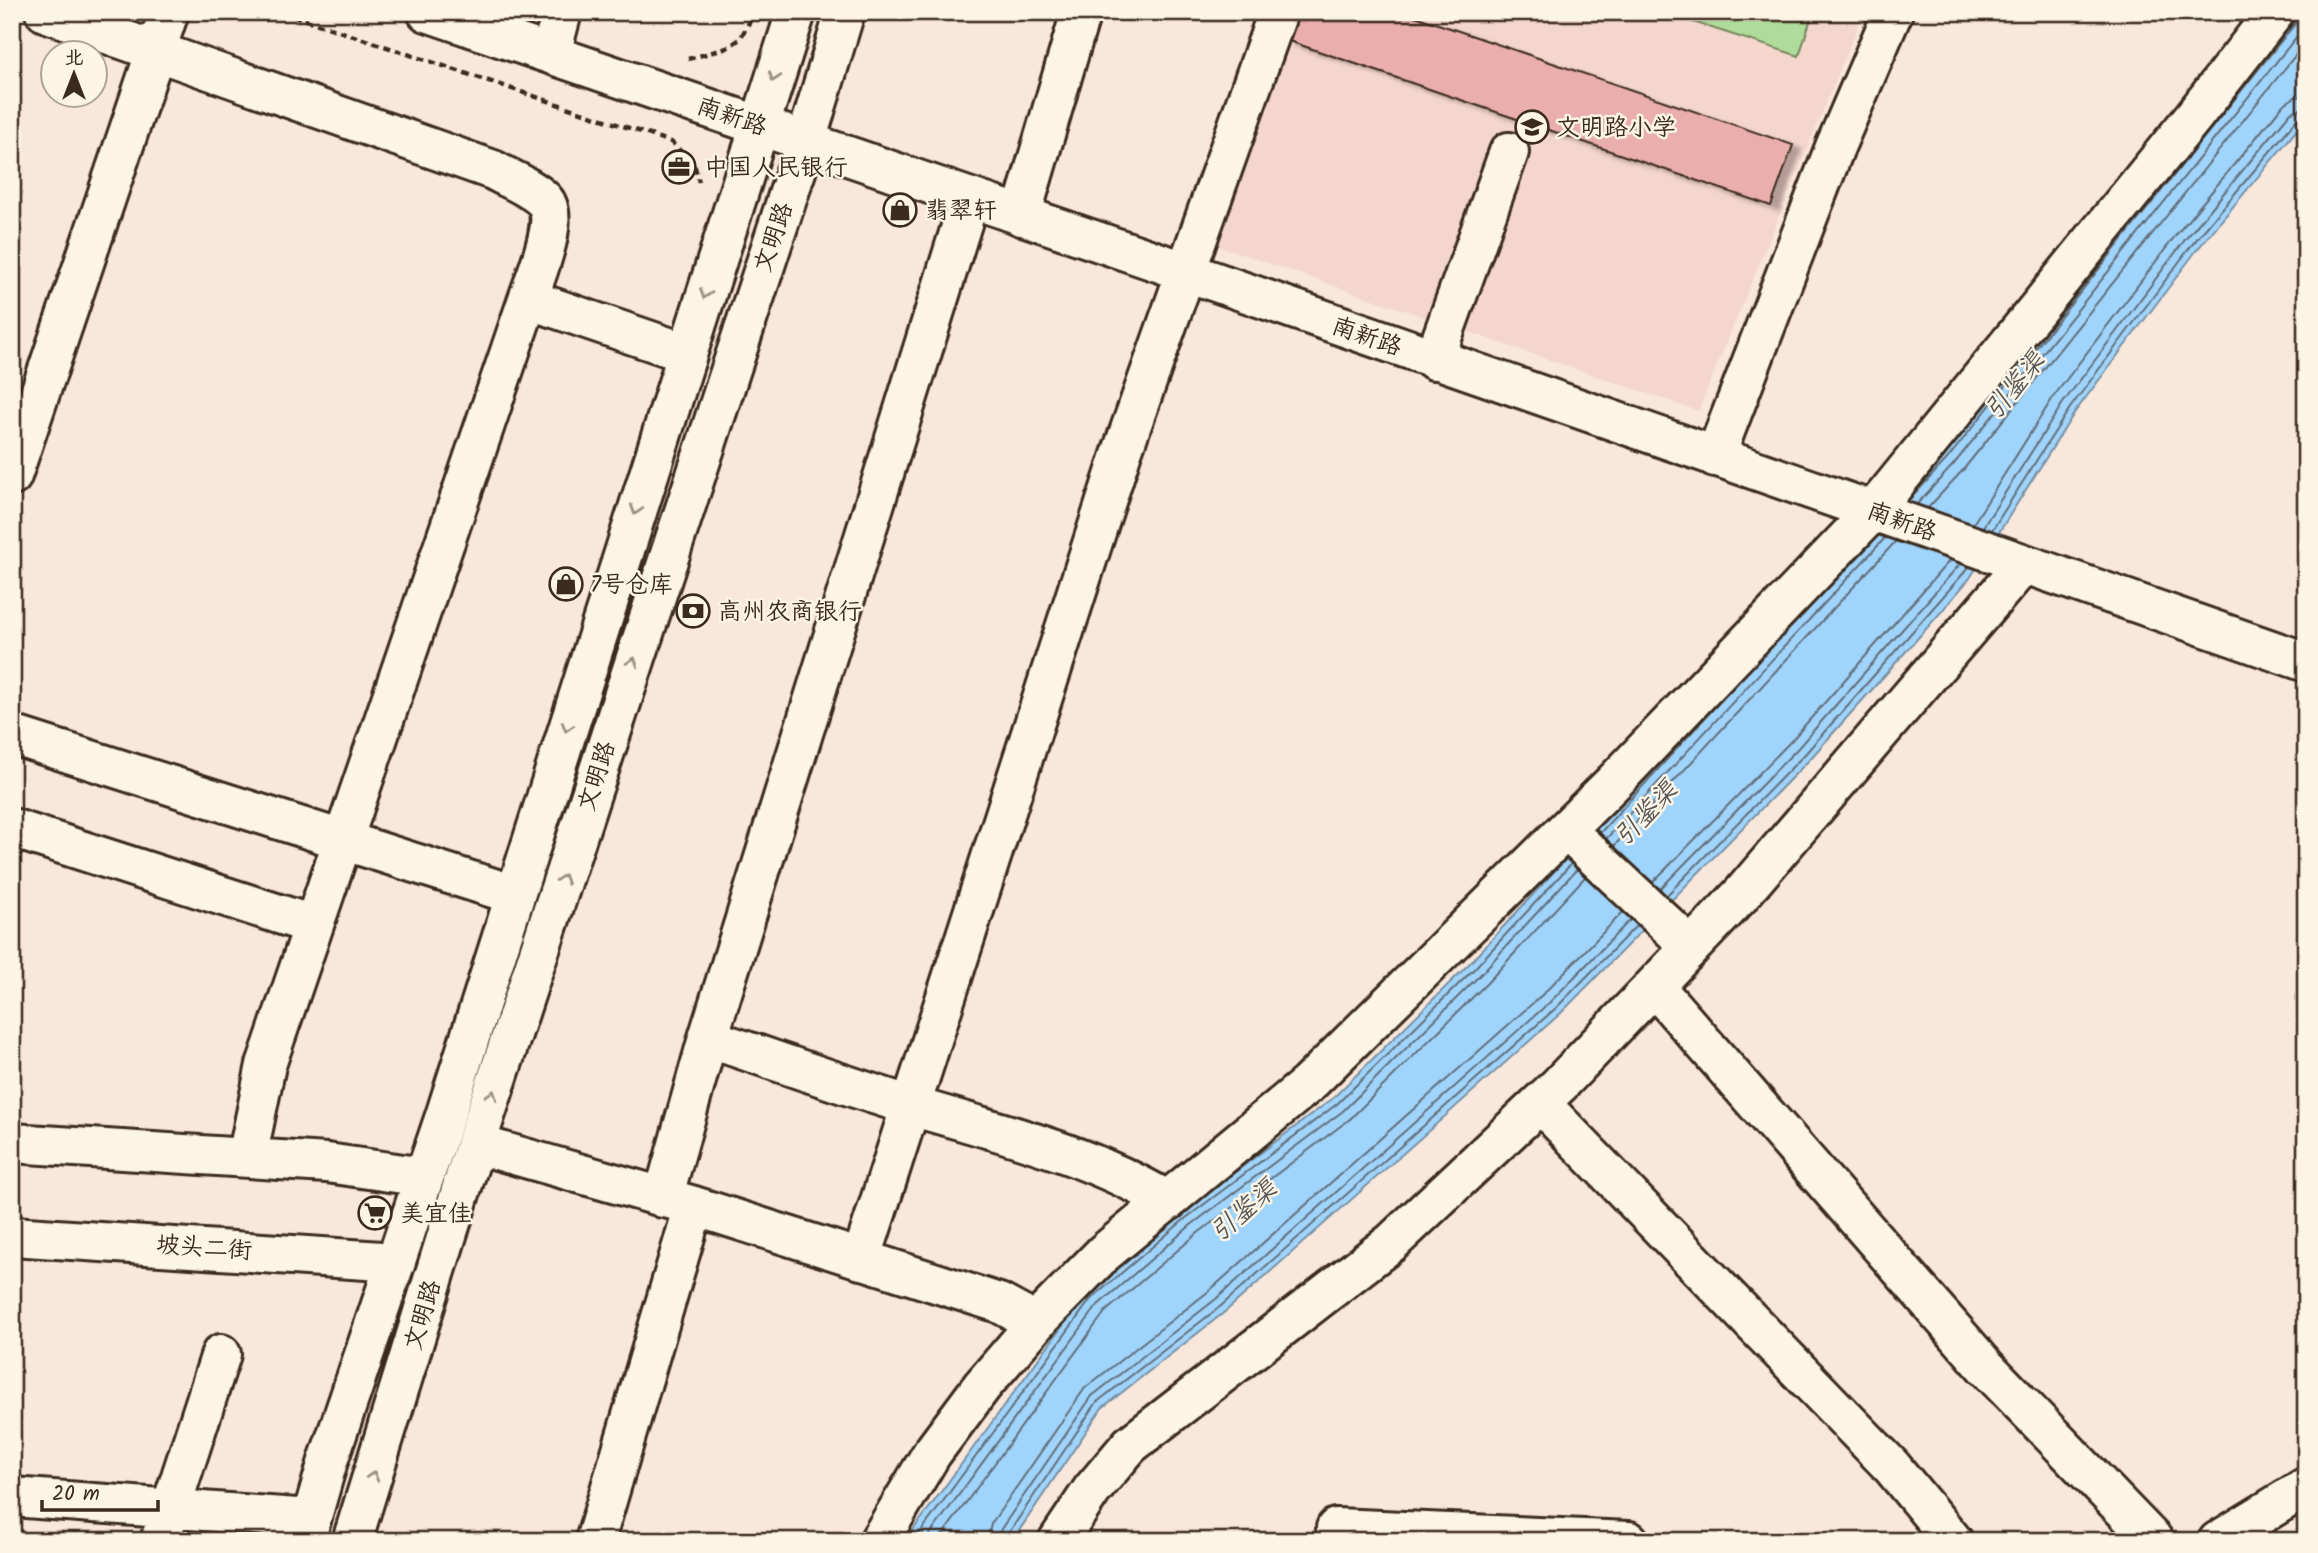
<svg xmlns="http://www.w3.org/2000/svg" width="2318" height="1553" font-family="Kalam,'LXGW WenKai TC',sans-serif">
<style>
.built{fill:#f4d6cc}
.green{fill:#afdc9b;stroke:#75835c;stroke-width:2}
.water{fill:#9fd4fd;stroke:#7790a4;stroke-width:2}
.lines{fill:none;stroke-linecap:round;stroke-linejoin:round}
.shore{stroke:#636e77;stroke-width:2}
.building{fill:#eaafad;stroke:#3b2a1e;stroke-width:2;filter:url(#shadow)}
.minor-casing{stroke:#3b2a1e;stroke-width:44}
.major-casing{stroke:#3b2a1e;stroke-width:44}
.path{stroke:#3b2a1e;stroke-width:4.5;stroke-dasharray:7 5;stroke-linecap:butt}
.minor{stroke:#fcf5e5;stroke-width:38}
.major{stroke:#fcf5e5;stroke-width:38}
.oneway{stroke:#9c9082}
.labels{text-anchor:middle;stroke-width:5;stroke-linejoin:round;paint-order:stroke}
.street-label{font-size:24px;fill:#3b2a1e;stroke:#fcf5e5}
.poi-label{font-size:24px;fill:#3b2a1e;stroke:#fcf5e5;text-anchor:start}
.water-label{font-size:26px;font-style:italic;fill:#545456;stroke:#fcf5e5}
</style>
<defs>
<filter id="shadow"><feDropShadow dx="8" dy="4.5" stdDeviation="2" flood-color="#0004"/></filter>
</defs>
<rect width="100%" height="100%" fill="#f8e7da"/>
<filter id="ink" filterUnits="userSpaceOnUse"><feTurbulence type="fractalNoise" baseFrequency=".0143" numOctaves="2"/><feDisplacementMap in="SourceGraphic" scale="14" xChannelSelector="R" yChannelSelector="G"/><feConvolveMatrix kernelMatrix="1 2 1 2 8 2 1 2 1" color-interpolation-filters="sRGB"/></filter>
<g filter="url(#ink)">
<!-- built -->
<path class="built" d="M 1287,12 L 1864,12 L 1698,411 L 1207,242 Z"/>
<!-- green -->
<path class="green" d="M 1662,12 L 1813,12 L 1799,56 Z"/>
<!-- water -->
<path class="water" d="M 2295,12 L 2306,12 L 2306,119 L 2196,251 L 2075,412 L 1970,578 L 1942,611 L 1810,759 L 1561,1013 L 1226,1311 L 1102,1408 L 1012,1541 L 905,1541 L 1086,1294 L 1181,1213 L 1332,1099 L 1468,965 L 1717,695 Z"/>
<g class="lines">
<!-- shore -->
<path class="shore" d="M 1912,497 L 1948,458 L 2282,40 L 2299,19 L 2300,12
M 1917,504 L 1954,464 L 2306,25
M 1928,508 L 1963,470 L 2306,42
M 1973,524 L 2054,396 L 2176,235 L 2283,105 L 2295,97 L 2306,96
M 1983,527 L 2063,403 L 2184,241 L 2291,112 L 2306,107
M 1992,530 L 2070,408 L 2191,246 L 2298,118 L 2306,115
M 1600,833 L 1723,698
M 1606,839 L 1885,538
M 1614,846 L 1896,541
M 1653,882 L 1791,741 L 1950,560
M 1660,889 L 1798,748 L 1960,564
M 1667,895 L 1805,754 L 1969,567
M 914,1541 L 1091,1299 L 1186,1218 L 1337,1104 L 1473,970 L 1571,864
M 925,1541 L 1098,1305 L 1191,1225 L 1343,1111 L 1479,976 L 1577,869
M 938,1541 L 1105,1312 L 1198,1233 L 1350,1119 L 1487,983 L 1585,877
M 987,1541 L 991,1524 L 1085,1388 L 1209,1291 L 1543,994 L 1623,912
M 998,1541 L 1001,1529 L 1092,1396 L 1216,1299 L 1550,1002 L 1631,919
M 1006,1541 L 1008,1534 L 1097,1402 L 1221,1306 L 1556,1008 L 1637,925"/>
</g>
<!-- building -->
<path class="building" d="M 1295,12 L 1403,12 L 1793,145 L 1771,206 L 1286,40 Z"/>
<g class="lines">
<defs>
<path id="minor" d="M 45,12 L 493,170 C 509,179 531,187 544,200 C 561,219 535,277 528,299 L 266,1065 L 247,1158
M 427,12 L 1187,272 L 2306,662
M 551,53 L 562,12
M 1021,216 L 1081,12
M 528,299 L 686,353
M 1434,360 L 1509,152
M 1715,457 L 1835,147 L 1893,12
M 12,476 L 169,12
M 12,735 L 515,895
M 12,828 L 313,925
M 1566,830 L 1691,947
M 1654,986 L 1985,1366 L 2154,1541
M 708,1038 C 777,1061 846,1086 915,1107 C 1002,1133 1089,1154 1168,1201
M 1540,1103 L 1892,1467 L 1953,1541
M 12,1143 L 327,1163 L 424,1177
M 476,1144 L 694,1206 L 999,1303 L 1036,1323
M 663,1198 L 708,1038 L 970,198
M 12,1236 L 396,1262
M 861,1260 L 1121,455 L 1278,12
M 12,1497 L 311,1519
M 1336,1528 L 1629,1541
M 160,1541 L 221,1354
M 595,1541 L 694,1206
M 879,1541 L 932,1453 L 982,1386 L 1042,1316 L 1104,1253 L 1307,1085 L 1615,781 L 1873,511 L 2194,116 L 2275,12
M 1058,1541 L 1092,1490 L 1130,1445 L 1391,1243 L 1559,1085 L 1740,896 L 2023,565
M 2218,1541 L 2306,1487"/>
<path id="major" d="M 305,1541 L 328,1461 L 445,1116 L 796,12
M 352,1541 L 466,1174 L 806,141 L 845,12"/>
</defs>
<!-- minor casing -->
<use href="#minor" class="minor-casing"/>
<!-- major casing -->
<use href="#major" class="major-casing"/>
<!-- path -->
<path class="path" d="M 282,12 L 671,142 L 694,164 L 699,182
M 688,59 L 727,48 L 740,39 L 751,19"/>
<!-- minor -->
<use href="#minor" class="minor"/>
<!-- major -->
<use href="#major" class="major"/>
</g>
<!-- one-way arrows -->
<defs><path id="oneway-chevron" d="M-2-3.5L2.5 0L-2 3.5" fill="none" stroke-width="1.6" stroke-linecap="round" stroke-linejoin="round" transform="scale(1.75)"/></defs>
<g class="oneway">
<use href="#oneway-chevron" transform="translate(774 77) rotate(108)"/>
<use href="#oneway-chevron" transform="translate(705 294) rotate(108)"/>
<use href="#oneway-chevron" transform="translate(636 510) rotate(108)"/>
<use href="#oneway-chevron" transform="translate(633 662) rotate(-72)"/>
<use href="#oneway-chevron" transform="translate(567 727) rotate(107)"/>
<use href="#oneway-chevron" transform="translate(563 879) rotate(-72)"/>
<use href="#oneway-chevron" transform="translate(492 1095) rotate(-72)"/>
<use href="#oneway-chevron" transform="translate(373 1476) rotate(-73)"/>
</g>
</g>
<!-- icons -->
<defs>
<symbol id="school-ring" viewBox="-11 -11 22 22"><circle r="9.5" fill="#fcf5e5" stroke="#3b2a1e" stroke-width="1.5"/><path d="M0-5L7-2L0 1L-7-2ZM-4 1L0 2.5L4 1V4Q0 6-4 4Z" fill="#3b2a1e"/></symbol>
<symbol id="office-ring" viewBox="-11 -11 22 22"><circle r="9.5" fill="#fcf5e5" stroke="#3b2a1e" stroke-width="1.5"/><path d="M-6-3h4V-5.5h4V-3h4V5H-6ZM-1-4.5V-3h2v-1.5ZM-6 0V1H6V0Z" fill="#3b2a1e"/></symbol>
<symbol id="shop-ring" viewBox="-11 -11 22 22"><circle r="9.5" fill="#fcf5e5" stroke="#3b2a1e" stroke-width="1.5"/><path d="M-5-2.5h2.3a2.7 3.5 0 0 1 5.4 0H5L5.5 6h-11ZM-1.5-2.5h3a1.5 2.3 0 0 0-3 0Z" fill="#3b2a1e"/></symbol>
<symbol id="bank-ring" viewBox="-11 -11 22 22"><circle r="9.5" fill="#fcf5e5" stroke="#3b2a1e" stroke-width="1.5"/><path d="M-6-4H6V4H-6ZM0-2.3a2.3 2.3 0 1 0 0 4.6a2.3 2.3 0 1 0 0-4.6Z" fill="#3b2a1e"/></symbol>
<symbol id="supermarket-ring" viewBox="-11 -11 22 22"><circle r="9.5" fill="#fcf5e5" stroke="#3b2a1e" stroke-width="1.5"/><path d="M-6-5.5h2.5l.6 2H6L4.5 2H-2.5L-4.4-4H-6ZM-1.5 3.2a1.3 1.3 0 1 0 .1 0ZM3 3.2a1.3 1.3 0 1 0 .1 0Z" fill="#3b2a1e"/></symbol>
</defs>
<g fill-rule="evenodd">
<use href="#school-ring" x="1513" y="108" width="38" height="38"/>
<use href="#office-ring" x="660" y="148" width="38" height="38"/>
<use href="#shop-ring" x="881" y="191" width="38" height="38"/>
<use href="#shop-ring" x="547" y="565" width="38" height="38"/>
<use href="#bank-ring" x="674" y="592" width="38" height="38"/>
<use href="#supermarket-ring" x="356" y="1194" width="38" height="38"/>
</g>
<g class="labels">
<!-- street labels -->
<g class="street-label">
<text transform="translate(732 116) rotate(19)" y="8">南新路</text>
<text transform="translate(773 237) rotate(-71)" y="8">文明路</text>
<text transform="translate(1367 336) rotate(19)" y="8">南新路</text>
<text transform="translate(1902 521) rotate(20)" y="8">南新路</text>
<text transform="translate(596 776) rotate(-72)" y="8">文明路</text>
<text transform="translate(204 1247) rotate(4)" y="8">坡头二街</text>
<text transform="translate(422 1315) rotate(-73)" y="8">文明路</text>
</g>
<!-- poi labels -->
<g class="poi-label">
<text x="1556" y="135">文明路小学</text>
<text x="704" y="175">中国人民银行</text>
<text x="925" y="218">翡翠轩</text>
<text x="590" y="592">7号仓库</text>
<text x="718" y="619">高州农商银行</text>
<text x="400" y="1221">美宜佳</text>
</g>
<!-- water labels -->
<g class="water-label">
<text transform="translate(2014 385) rotate(-51)" y="9">引鉴渠</text>
<text transform="translate(1645 813) rotate(-46)" y="9">引鉴渠</text>
<text transform="translate(1243 1210) rotate(-41)" y="9">引鉴渠</text>
</g>
</g>
<!-- margin -->
<rect width="2318" height="1553" fill="none" stroke="#fcf5e5" stroke-width="42"/>
<rect x="21" y="21" width="2276" height="1511" fill="none" stroke="#3b2a1e" stroke-width="2.5" filter="url(#ink)"/>
<!-- north arrow -->
<g transform="translate(74 74)"><circle r="33" fill="#fcf5e5" stroke="#afa495" stroke-width="2"/>
<path d="M0-5L12 26L0 18L-12 26Z" fill="#3b2a1e"/>
<text y="-10" font-size="19" font-weight="bold" text-anchor="middle" fill="#3b2a1e">北</text>
</g>
<!-- scale -->
<path d="M42 1500v10h116v-10" fill="none" stroke="#3b2a1e" stroke-width="3.5"/>
<text x="52" y="1500" font-size="21" fill="#3b2a1e" stroke="#fcf5e5" stroke-width="5" paint-order="stroke">20 m</text>
</svg>
